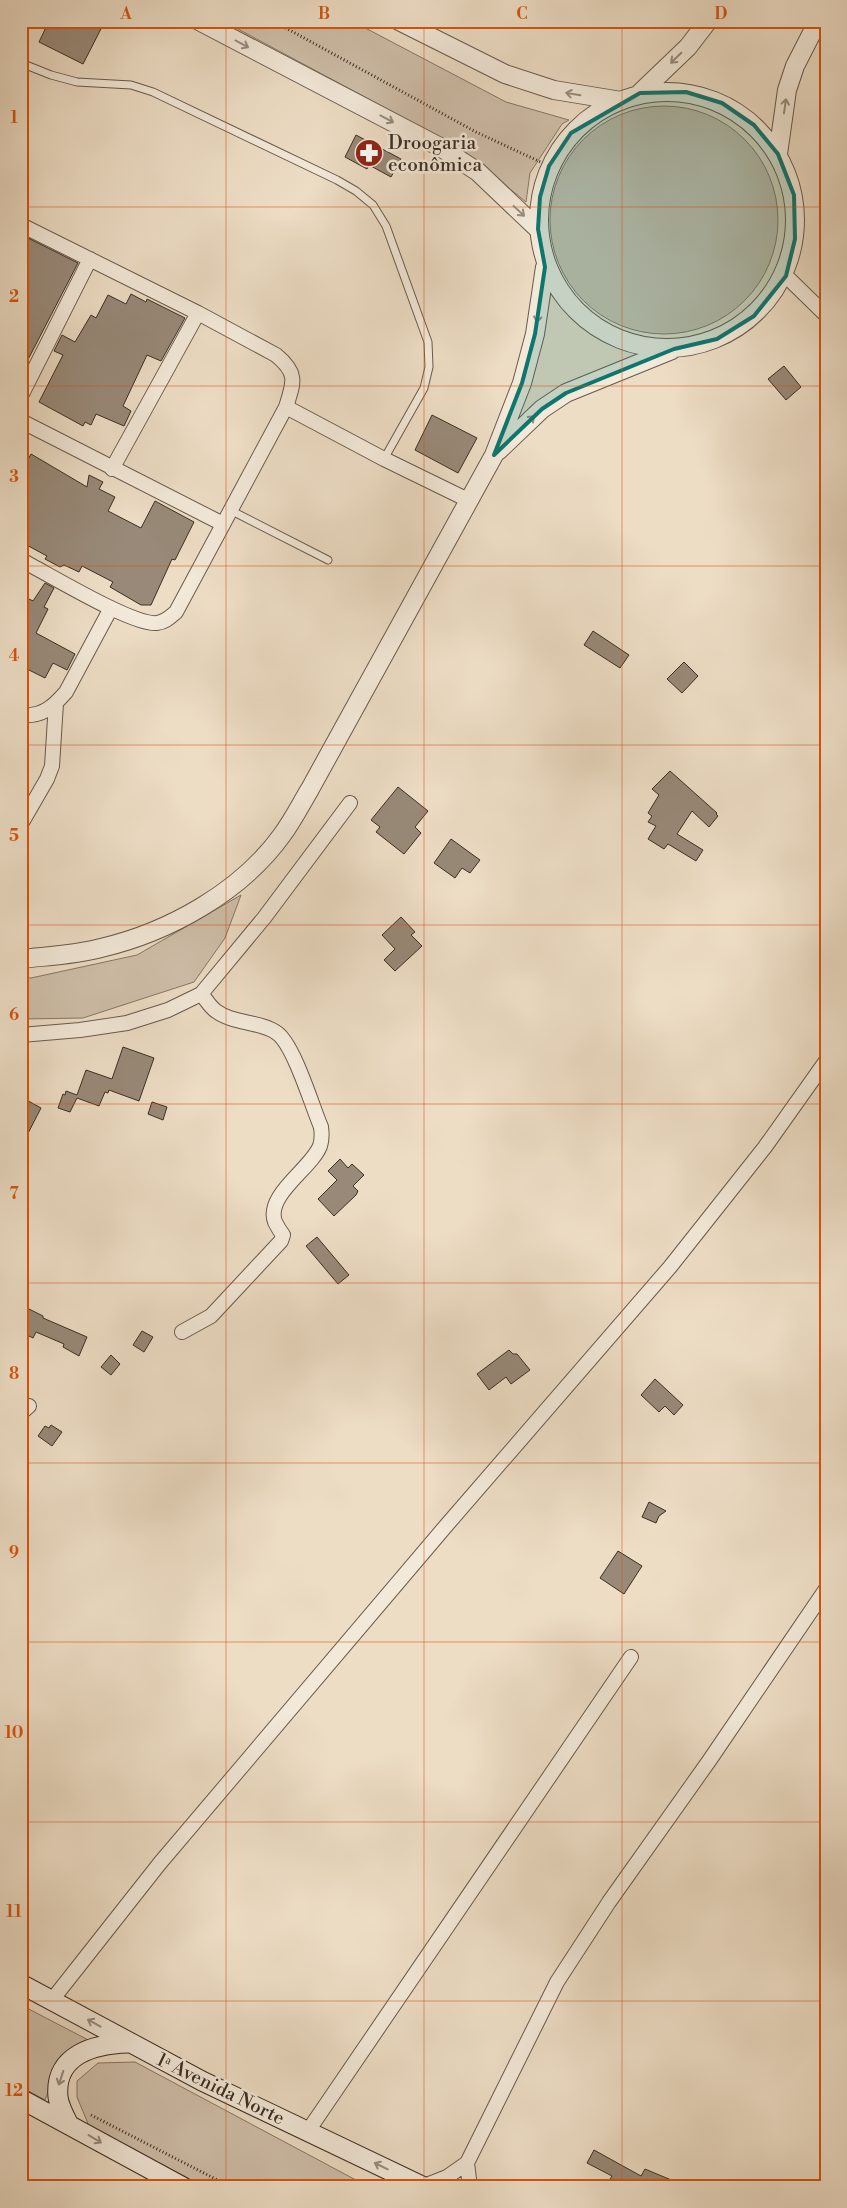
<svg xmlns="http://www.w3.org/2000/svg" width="847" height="2208" font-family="'Libre Bodoni',serif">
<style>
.green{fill:#cfbfaa;stroke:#857668}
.building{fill:#988978;stroke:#3b2e25}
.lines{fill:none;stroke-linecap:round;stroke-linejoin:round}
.service-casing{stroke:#685a4d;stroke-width:9}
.minor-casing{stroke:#685a4d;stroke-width:16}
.tertiary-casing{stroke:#685a4d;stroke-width:20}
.secondary-casing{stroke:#3b2e25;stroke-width:21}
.path{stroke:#3b2e25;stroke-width:3;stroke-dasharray:1 2.5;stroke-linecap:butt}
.service{stroke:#f3e9d9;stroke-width:7}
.minor{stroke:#f3e9d9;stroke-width:14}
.tertiary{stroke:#f3e9d9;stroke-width:18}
.secondary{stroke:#f3e9d9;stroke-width:19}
.oneway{stroke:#978c7f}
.marked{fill:#0f766e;fill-opacity:0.2;stroke:#0f766e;stroke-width:4;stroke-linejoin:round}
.grid{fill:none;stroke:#d7550e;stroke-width:1;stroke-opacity:0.55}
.labels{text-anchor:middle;stroke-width:5;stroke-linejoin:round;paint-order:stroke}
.poi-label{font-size:19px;fill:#3b2e25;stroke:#f3e9d9;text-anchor:start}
.street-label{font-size:19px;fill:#3b2e25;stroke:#f3e9d9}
.neatline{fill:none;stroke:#d7550e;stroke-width:2}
.grid-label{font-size:16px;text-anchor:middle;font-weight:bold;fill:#d7550e}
</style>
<rect width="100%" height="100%" fill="#edddc5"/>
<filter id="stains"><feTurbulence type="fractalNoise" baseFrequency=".004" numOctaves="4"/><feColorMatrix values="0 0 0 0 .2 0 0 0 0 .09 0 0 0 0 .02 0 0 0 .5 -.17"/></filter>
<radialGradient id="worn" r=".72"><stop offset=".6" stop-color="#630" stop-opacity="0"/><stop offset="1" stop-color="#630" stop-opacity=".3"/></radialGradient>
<!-- green -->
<path class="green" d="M 223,21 L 352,21 L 506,102 L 569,120 L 562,124 L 530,173 L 526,202 L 460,148 Z
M550 220a114 114 0 1 1 228 0a114 114 0 1 1-228 0Z
M 241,895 L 225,938 L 194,982 L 83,1018 L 21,1019 L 21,977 L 31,978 L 137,955 Z
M 21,2005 L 96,2044 L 56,2071 L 45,2100 L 21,2087 Z
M 135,2062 L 369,2187 L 205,2187 L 89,2126 L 77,2097 L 77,2081 L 98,2063 Z"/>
<!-- building -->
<path class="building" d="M 49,21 L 105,21 L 83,64 L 39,42 Z
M 356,135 L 401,159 L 391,177 L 369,165 L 367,169 L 345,157 Z
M 24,236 L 78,263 L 21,373 L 21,241 Z
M 131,294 L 146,302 L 147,299 L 185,318 L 161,361 L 147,355 L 123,406 L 131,411 L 124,426 L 96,414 L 91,425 L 85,422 L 83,426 L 39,402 L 63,355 L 54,351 L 62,335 L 75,342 L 91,315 L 96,318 L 108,295 L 126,304 Z
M 784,366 L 801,387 L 786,400 L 768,379 Z
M 432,415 L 477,438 L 458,473 L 415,450 Z
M 31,454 L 87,487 L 89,475 L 103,482 L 99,489 L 115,497 L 108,511 L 141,528 L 155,501 L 194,522 L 175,560 L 172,559 L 151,605 L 141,605 L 110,587 L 113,582 L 82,566 L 79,572 L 64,565 L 60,567 L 45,559 L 47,556 L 21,542 L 21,473 Z
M 45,583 L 54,588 L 44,607 L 48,609 L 36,633 L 75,654 L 67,670 L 53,663 L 45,678 L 21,666 L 21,595 L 33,601 Z
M 593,631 L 629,655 L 620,668 L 584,645 Z
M 684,662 L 698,676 L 682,693 L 667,679 Z
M 670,771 L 717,813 L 716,814 L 718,816 L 709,827 L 692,811 L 677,834 L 703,850 L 696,861 L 668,844 L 664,849 L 648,839 L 656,826 L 648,822 L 652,816 L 648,813 L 659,795 L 652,789 Z
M 398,787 L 428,811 L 415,827 L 421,833 L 404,854 L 376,832 L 380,827 L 371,820 Z
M 451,839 L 480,860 L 470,873 L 462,868 L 455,878 L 434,863 Z
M 401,917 L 415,932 L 411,935 L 422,946 L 395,971 L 384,960 L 395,949 L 382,935 Z
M 123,1047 L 154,1058 L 139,1101 L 109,1090 L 108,1093 L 105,1092 L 99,1106 L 77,1098 L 70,1112 L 58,1108 L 63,1094 L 65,1095 L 66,1091 L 77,1095 L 86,1070 L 112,1079 Z
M 21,1097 L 41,1108 L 21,1147 Z
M 152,1102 L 167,1107 L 163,1120 L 148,1114 Z
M 340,1159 L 348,1168 L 352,1164 L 364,1175 L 353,1186 L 358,1191 L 356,1195 L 334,1216 L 318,1199 L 337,1180 L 328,1171 Z
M 317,1237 L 349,1275 L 338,1284 L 306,1246 Z
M 21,1305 L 43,1316 L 43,1318 L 87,1337 L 79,1356 L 63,1347 L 64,1344 L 36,1332 L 33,1338 L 21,1332 Z
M 142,1331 L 153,1337 L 144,1352 L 133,1345 Z
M 509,1350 L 513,1354 L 517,1354 L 530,1370 L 511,1384 L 506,1377 L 489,1390 L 477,1374 Z
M 111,1355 L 120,1364 L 111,1375 L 101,1367 Z
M 655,1379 L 683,1405 L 674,1415 L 665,1406 L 659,1412 L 641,1395 Z
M 51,1425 L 62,1432 L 52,1446 L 38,1436 L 45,1426 L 49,1428 Z
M 649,1502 L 666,1511 L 659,1516 L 656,1523 L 642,1517 Z
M 618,1551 L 642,1566 L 624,1594 L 600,1578 Z
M 594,2150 L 641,2176 L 645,2169 L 688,2187 L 605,2187 L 612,2176 L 587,2163 Z"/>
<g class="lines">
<defs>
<path id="service" d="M 21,63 L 51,75 L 77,82 L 131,85 L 153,92 L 337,180 L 356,191 L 373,205 L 386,226 L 428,342 L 429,367 L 424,388 L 384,459
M 230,510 L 328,560"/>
<path id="minor" d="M 21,225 L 198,313 L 276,355 C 298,373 294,382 286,407 L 176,612 C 170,617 166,622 157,623 C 133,626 47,573 21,560
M 786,276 L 826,315
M 21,396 L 90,259
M 286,407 L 384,459 L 468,500
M 21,421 L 223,524
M 112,469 L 198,313
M 21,715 C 42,717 53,707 66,692 L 111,608
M 21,824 L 47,779 L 52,766 L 56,703
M 21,1035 L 80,1030 L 127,1023 L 168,1010 L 201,994 L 264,918 L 350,803
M 182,1332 L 211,1316 L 281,1241 L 283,1235 C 280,1231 277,1226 275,1222 C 265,1195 311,1169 320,1146 C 322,1140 322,1134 321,1127 C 312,1106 294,1045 277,1033 C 260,1021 233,1024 216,1011 C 210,1007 206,999 201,994
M 21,1413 L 29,1406
M 52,2000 L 160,1863 L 445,1527 L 670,1267 L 765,1147 L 826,1061
M 308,2131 L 631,1657
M 467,2163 L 470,2187
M 424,2186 L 447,2177 L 467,2163 L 557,1982 L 609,1902 L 709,1761 L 826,1589"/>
<path id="tertiary" d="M 199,21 L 440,147 L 478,172 L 538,229
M 399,21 L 505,74 L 554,90 L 621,101
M539 220a128 128 0 1 1 256 0a128 128 0 1 1-256 0Z
M 640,93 L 688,47 L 708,21
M 778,154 L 787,90 L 795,66 L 818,21
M 498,451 L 542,409 L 566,393 L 672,350
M 21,959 C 47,956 75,955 101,948 C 169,932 241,892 282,835 C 293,820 301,804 310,789 L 494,455 L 522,383 L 535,334 L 545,267"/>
<path id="secondary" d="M 21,1984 L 202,2081 L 424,2187
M 21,2099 L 183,2187
M 68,2123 C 64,2115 59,2106 58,2097 C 54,2054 95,2044 128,2043"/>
</defs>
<!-- service casing -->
<use href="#service" class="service-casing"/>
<!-- minor casing -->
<use href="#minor" class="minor-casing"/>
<!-- tertiary casing -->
<use href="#tertiary" class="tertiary-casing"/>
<!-- secondary casing -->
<use href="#secondary" class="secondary-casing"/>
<!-- path -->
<path class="path" d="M 273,21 L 476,132 L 549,166
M 91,2115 L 231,2187"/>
<!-- service -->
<use href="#service" class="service"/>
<!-- minor -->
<use href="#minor" class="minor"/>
<!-- tertiary -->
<use href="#tertiary" class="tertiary"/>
<!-- secondary -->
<use href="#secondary" class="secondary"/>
</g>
<!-- one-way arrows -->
<defs><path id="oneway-shaft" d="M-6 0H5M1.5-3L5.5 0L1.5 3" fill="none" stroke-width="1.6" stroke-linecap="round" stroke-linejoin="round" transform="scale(1.25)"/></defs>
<g class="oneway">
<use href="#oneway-shaft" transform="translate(242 44) rotate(28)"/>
<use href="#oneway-shaft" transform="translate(676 58) rotate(136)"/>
<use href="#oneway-shaft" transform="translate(573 94) rotate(-171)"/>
<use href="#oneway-shaft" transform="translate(785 106) rotate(-82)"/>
<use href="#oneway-shaft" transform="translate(387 119) rotate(28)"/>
<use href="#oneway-shaft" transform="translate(519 211) rotate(43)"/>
<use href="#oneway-shaft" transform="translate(538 315) rotate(99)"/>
<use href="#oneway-shaft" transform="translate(529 421) rotate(-43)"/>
<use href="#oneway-shaft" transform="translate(94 2023) rotate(-151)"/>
<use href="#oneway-shaft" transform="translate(61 2078) rotate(108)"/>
<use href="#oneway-shaft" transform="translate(95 2139) rotate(31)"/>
<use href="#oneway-shaft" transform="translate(381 2166) rotate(-154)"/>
</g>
<!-- marked area -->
<path class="marked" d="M 686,92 L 722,103 L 754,125 L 778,154 L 794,195 L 795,239 L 786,276 L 754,316 L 717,339 L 674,349 L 566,393 L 542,409 L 494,455 L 522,383 L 535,334 L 545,267 L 538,229 L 540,197 L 549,166 L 571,133 L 640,93 Z"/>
<!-- grid -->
<path class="grid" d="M 226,21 L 226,2187M 424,21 L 424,2187M 622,21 L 622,2187M 21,207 L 826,207M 21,386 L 826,386M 21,566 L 826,566M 21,745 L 826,745M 21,925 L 826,925M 21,1104 L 826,1104M 21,1283 L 826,1283M 21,1463 L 826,1463M 21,1642 L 826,1642M 21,1822 L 826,1822M 21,2001 L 826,2001"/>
<!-- icons -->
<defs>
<symbol id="pharmacy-disc" viewBox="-11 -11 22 22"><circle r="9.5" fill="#8f2418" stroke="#f3e9d9"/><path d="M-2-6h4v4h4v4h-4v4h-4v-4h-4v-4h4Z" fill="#fff"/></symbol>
</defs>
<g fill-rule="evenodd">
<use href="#pharmacy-disc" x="353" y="137" width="32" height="32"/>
</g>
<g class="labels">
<!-- poi labels -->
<g class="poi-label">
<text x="388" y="149">Droogaria<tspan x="388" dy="22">econômica</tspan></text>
</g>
<!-- street labels -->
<g class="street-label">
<text transform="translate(221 2088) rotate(26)" y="7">1ᵃ Avenida Norte</text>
</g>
</g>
<!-- margin -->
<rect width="847" height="2208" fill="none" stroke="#edddc5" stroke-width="55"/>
<rect x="28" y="28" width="792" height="2152" class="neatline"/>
<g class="grid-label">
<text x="126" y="19">A</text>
<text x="324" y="19">B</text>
<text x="522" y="19">C</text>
<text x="721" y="19">D</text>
<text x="14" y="123">1</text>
<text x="14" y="302">2</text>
<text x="14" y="482">3</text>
<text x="14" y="661">4</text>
<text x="14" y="841">5</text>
<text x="14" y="1020">6</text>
<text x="14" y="1199">7</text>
<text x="14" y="1379">8</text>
<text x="14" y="1558">9</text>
<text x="14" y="1738">10</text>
<text x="14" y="1917">11</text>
<text x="14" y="2096">12</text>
</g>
<rect width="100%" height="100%" filter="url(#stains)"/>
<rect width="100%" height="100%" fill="url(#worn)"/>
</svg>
